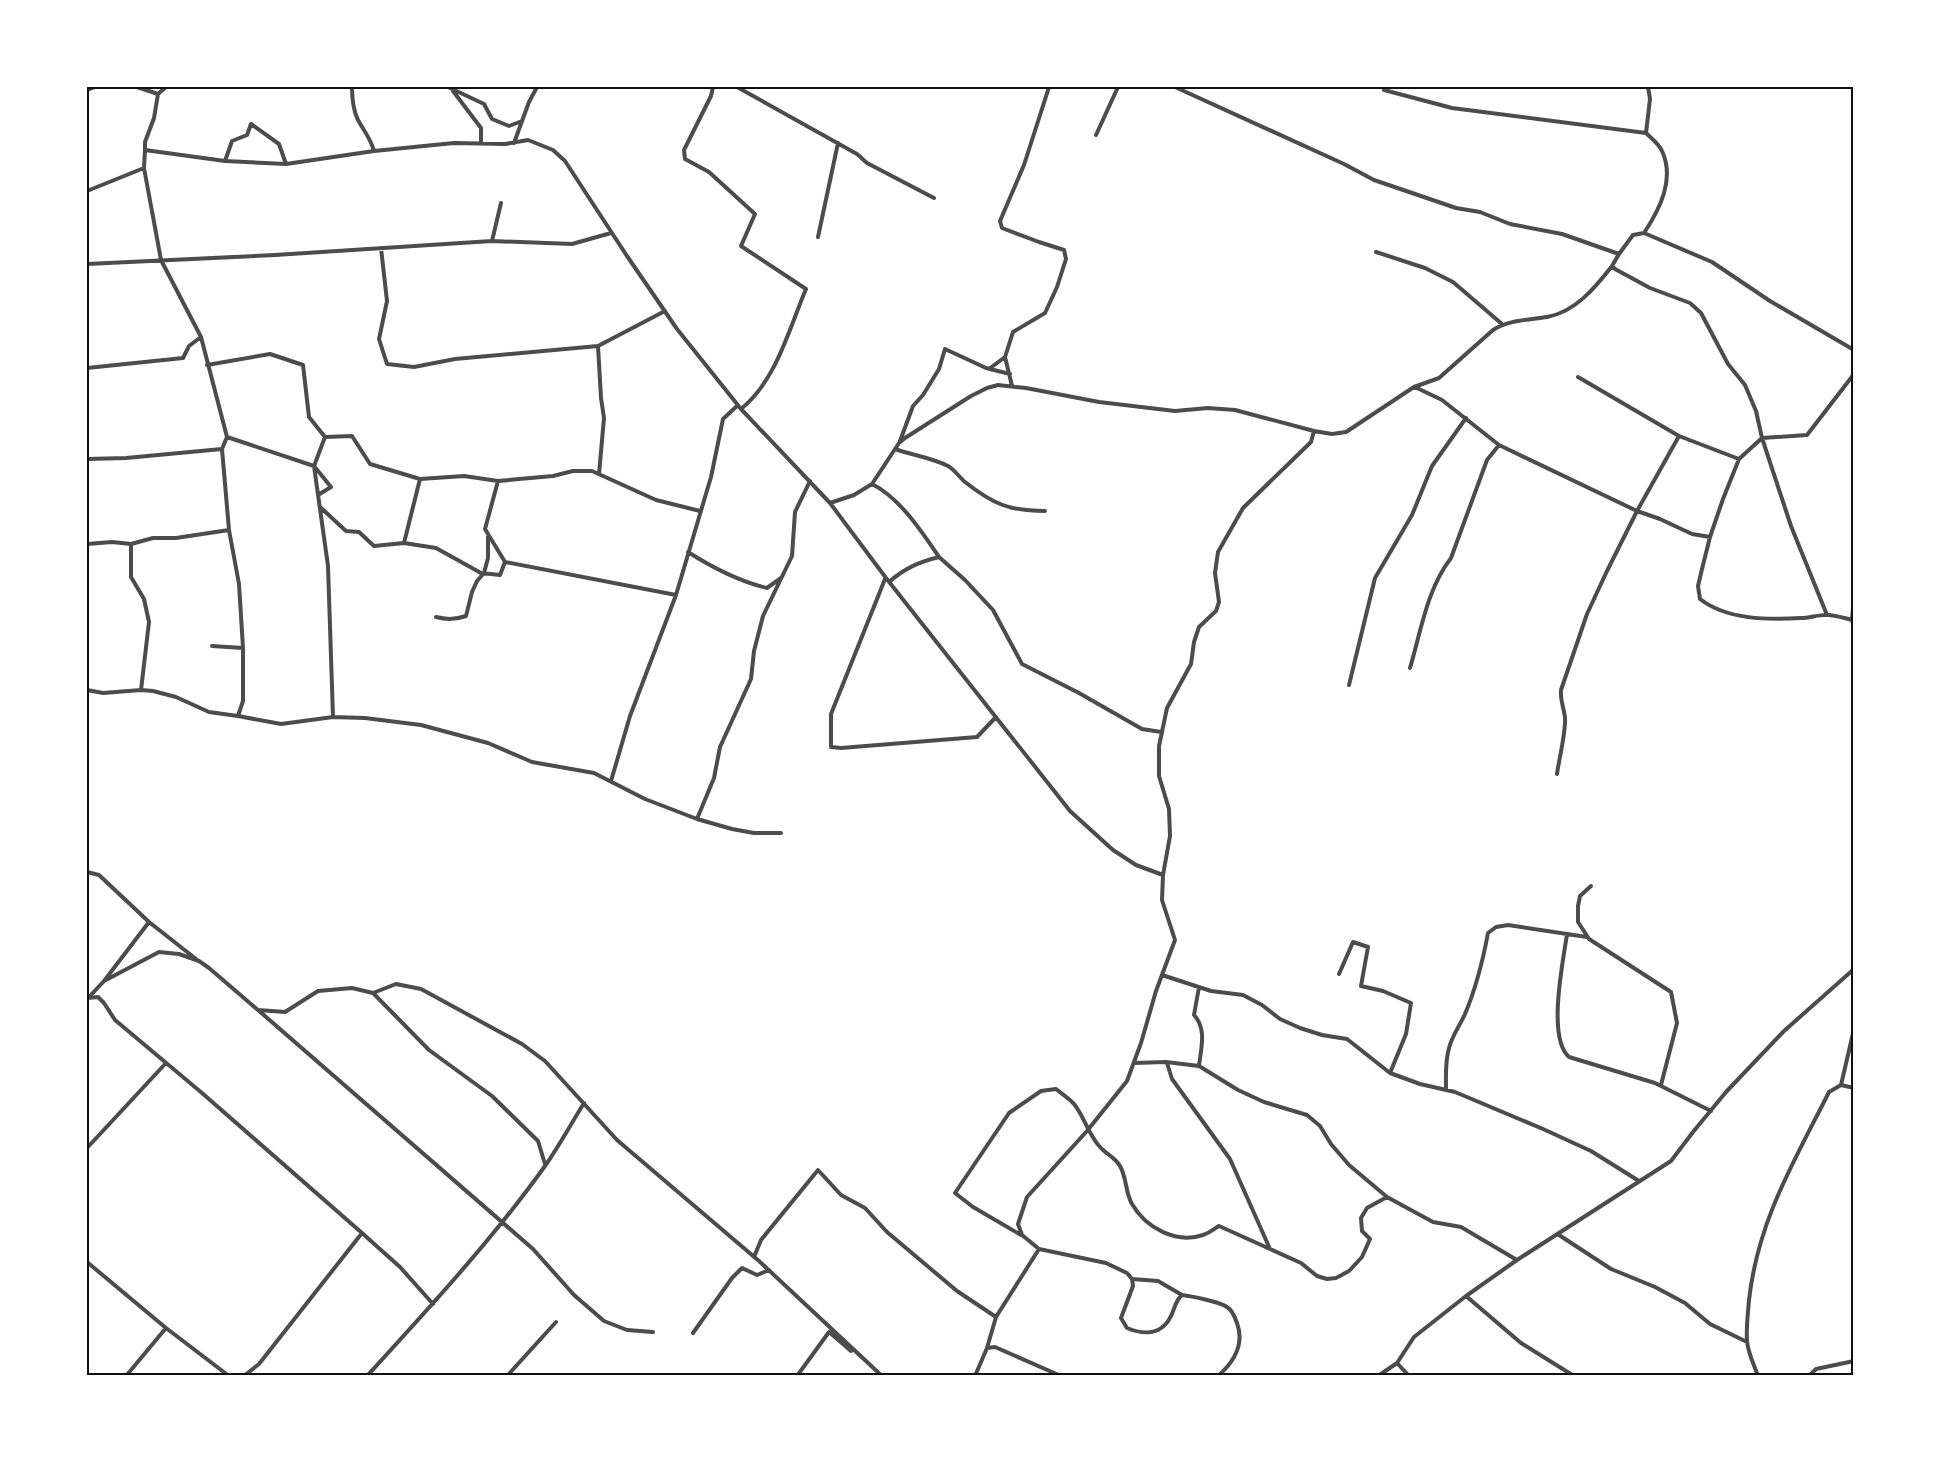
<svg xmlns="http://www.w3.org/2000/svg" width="1941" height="1463" font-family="Rubik,sans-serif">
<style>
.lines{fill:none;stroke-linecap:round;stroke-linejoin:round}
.minor{stroke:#4c4c4c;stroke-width:4}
.neatline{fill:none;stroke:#111;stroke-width:2}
</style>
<rect width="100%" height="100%" fill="#fff"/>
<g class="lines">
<!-- minor -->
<path class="minor" d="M 137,87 L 158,94
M 352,87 C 352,98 353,110 358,120 C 364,131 371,139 374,151
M 448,87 L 484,104 L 492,119 L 509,126 L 522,121
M 713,87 L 711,96 L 684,150 L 685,159 L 709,172 L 755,214 L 741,246 L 806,289 C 789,329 776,381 741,409
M 737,87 L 857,154 L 867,163 L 934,198
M 1175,87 L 1344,164 L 1374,180 L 1456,208 L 1480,212 L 1510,224 L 1562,234 L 1619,254 L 1612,266 L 1615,269 L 1650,288 L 1690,303 L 1701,313 L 1728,364 L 1745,385 L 1756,411 L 1762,438 L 1791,526 L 1827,615
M 87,90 L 95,87
M 1384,90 L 1452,108 L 1646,133
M 453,91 L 481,128 L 481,143
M 1096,135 L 1118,87
M 514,143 L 529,102 L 537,87
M 145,150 L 145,142 L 154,118 L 158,94 L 166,87
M 225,161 L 232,141 L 247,135 L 251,124 L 279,144 L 286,164
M 87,191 L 144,168 L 145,150 L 225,161 L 286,164 L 374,151 L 454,143 L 505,144 L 528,140 L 553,150 L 565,161 L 627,256 L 677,329 L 741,409 L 830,503 L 886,578 L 1070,811 L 1113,850 L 1136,865 L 1163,875
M 1644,233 L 1712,262 L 1770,301 L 1854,350
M 818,237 L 838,143
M 492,241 L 501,203
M 381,248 L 387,301 L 379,339 L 387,364 L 414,367 L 455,359 L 598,346 L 665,311
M 1376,252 L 1425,268 L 1453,282 L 1502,324
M 1619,254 L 1633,235 L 1644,233 C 1660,209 1675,179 1662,151 C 1659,144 1651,138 1646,133 L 1650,99 L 1648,87
M 87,264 L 275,255 L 492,241 L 572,244 L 611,233
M 598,346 L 601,398 L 604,418 L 599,474
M 207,365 L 270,354 L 303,365 L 309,417 L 325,437 L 352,436 L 370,464 L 420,479 L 464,476 L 498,481 L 553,476 L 573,471 L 592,471 L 656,500 L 700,511
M 87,368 L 183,358 L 189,346 L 201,337 L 161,260 L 144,168
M 989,369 L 1005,357
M 1578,377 L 1679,436 L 1739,459
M 1012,386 L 1005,357 L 1013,332 L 1045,313 L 1057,287 L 1066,259 L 1064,250 L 1039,242 L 1002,228 L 1000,221 L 1024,165 L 1049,87
M 1415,387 L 1442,400 L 1499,445 L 1637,511 L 1660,519 L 1692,534 L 1710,537
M 227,437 L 314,466 L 328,566 L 333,717
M 900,441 L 913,406 L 923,395 L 939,369 L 945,349 L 986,368 L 1010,374
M 895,449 C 912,455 932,458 948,466 C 954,469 959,477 965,482 C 993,504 1009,511 1045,511
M 87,459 L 126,458 L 222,449 L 227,437 L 201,337
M 498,481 L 485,529 L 505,562 L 676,595
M 872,484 C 900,498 922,532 939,557
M 318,495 L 331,487 L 314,466 L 325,437
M 830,503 L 854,495 L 872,484 L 899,443 L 905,438 L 971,396 L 987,388 L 998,385 L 1026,388 L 1099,402 L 1175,411 L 1208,408 L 1235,410 L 1314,431
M 320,507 L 346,531 L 359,532 L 374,546 L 404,543 L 436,548 L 481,573 L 500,575 L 505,562
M 404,543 L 420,479
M 87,544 L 112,542 L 131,544 L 153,538 L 176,538 L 229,530
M 131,544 L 131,577 L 144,599 L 149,622 L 141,690
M 688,552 C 713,568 738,581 767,588 L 781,578
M 885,579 L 831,714 L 831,747 L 841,748 L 977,737 L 996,717
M 889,582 C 905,568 919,562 939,557 L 965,580 L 993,610 L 1022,664 L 1079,693 L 1142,729 L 1161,732
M 1854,596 L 1852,620 L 1854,627
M 436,617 C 447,620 455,620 466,616 L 472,592 L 477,581 L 484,573 L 488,558 L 488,536
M 1852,620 C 1845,618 1837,616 1829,615 C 1820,614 1810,618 1801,618 C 1768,620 1727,620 1700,599 L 1698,586 L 1702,569 L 1710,537 L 1723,499 L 1739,459 L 1762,438 L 1807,435 L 1854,374
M 212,646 L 243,648 L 239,584 L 229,530 L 222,449
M 1410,668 C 1421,631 1427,589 1451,558 L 1487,460 L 1499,445
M 1349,685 L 1375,578 L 1412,515 L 1432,466 L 1466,418
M 87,690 L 103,693 L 141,690 L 153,691 L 176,697 L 209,712 L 238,716 L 243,701 L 243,648
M 238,716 L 281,724 L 333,717 L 365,718 L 421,725 L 488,743 L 532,762 L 594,773 L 645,799 L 697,819 L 732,829 L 754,833 L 781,833
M 1557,774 C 1559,759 1566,732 1565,718 C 1564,708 1560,700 1561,690 L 1587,614 L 1607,571 L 1637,511 L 1679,436
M 611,781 L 630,716 L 676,595 L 711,477 L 723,419 L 738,405
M 697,819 L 714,778 L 720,747 L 751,679 L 754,651 L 763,616 L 792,556 L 795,512 L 810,481
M 87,872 L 99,875 L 149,922 L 104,981 L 89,997
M 1591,886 L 1580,896 L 1578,906 L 1578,922 L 1589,939 L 1671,992 L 1677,1023 L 1661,1085
M 149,922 L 196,959
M 1567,934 C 1563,962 1547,1038 1569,1057 L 1655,1083 L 1711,1111
M 1339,974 L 1353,942 L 1368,947 L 1361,986 L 1383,991 L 1411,1003 L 1406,1034 L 1390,1073
M 1162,975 L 1211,991 L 1243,995 L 1262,1005 L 1280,1019 L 1300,1028 L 1322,1035 L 1347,1039 L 1390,1073 L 1420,1084 L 1455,1092 L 1543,1129 L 1591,1151 L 1639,1181
M 104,981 L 159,952 L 179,954 L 199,961 L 209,968 L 258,1010 L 285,1012 L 318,991 L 352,988 L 373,993 L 396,984 L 421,989 L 522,1044 L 545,1061 L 617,1140 L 759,1261 L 882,1376
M 373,993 L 429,1050 L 492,1096 L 538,1141 L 545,1164
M 87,998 L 98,997 L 104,1003 L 115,1020 L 202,1093 L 362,1233
M 258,1010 L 533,1249 L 574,1295 L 604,1321 L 627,1330 L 653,1332
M 1134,1063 L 1166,1062 L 1199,1066 L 1238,1090 L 1264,1102 L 1307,1115 L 1320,1126 L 1331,1144 L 1349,1165 L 1387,1197 L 1433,1222 L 1461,1227 L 1517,1260
M 1167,1063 L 1172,1079 L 1230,1159 L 1270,1249
M 1199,1066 C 1201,1048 1207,1029 1194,1015 L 1199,987
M 1841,1085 L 1854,1088
M 1446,1090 C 1446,1076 1445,1061 1449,1048 C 1452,1036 1460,1025 1465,1014 C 1476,988 1483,960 1488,933 L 1496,927 L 1508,925 L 1587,937
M 87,1148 L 166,1063
M 1021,1235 L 973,1207 L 955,1193 L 1009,1113 L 1041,1091 L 1056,1089 C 1062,1094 1069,1098 1074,1104 C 1084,1116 1088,1134 1100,1147 C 1106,1154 1115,1157 1120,1166 C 1127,1178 1125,1192 1132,1204 C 1146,1228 1176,1244 1203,1235 C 1209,1233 1214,1229 1219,1226 L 1301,1263 L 1317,1276 L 1327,1279 L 1336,1278 L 1349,1271 L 1362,1257 L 1370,1239 L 1362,1231 L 1361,1218 L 1367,1208 L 1387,1197
M 1559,1235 L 1611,1269 L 1655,1287 L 1685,1303 L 1710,1324 L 1747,1342
M 754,1257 L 761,1240 L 818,1170 L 841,1195 L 865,1208 L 887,1232 L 957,1291 L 996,1317
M 87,1262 L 166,1328 L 229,1376
M 1132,1279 L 1158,1281 L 1182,1295
M 1466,1296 L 1521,1343 L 1574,1376
M 693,1333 L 732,1278 L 742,1268 L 757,1275 L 769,1270
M 987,1348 L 996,1317 L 1039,1249
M 1397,1363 L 1409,1376
M 126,1376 L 166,1328
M 244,1376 L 259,1364 L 362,1233 L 400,1267 L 433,1304
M 367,1376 C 429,1308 492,1240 545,1166 C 559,1146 571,1124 584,1103
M 507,1376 L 556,1322
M 797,1376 L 829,1332 L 851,1351
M 975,1376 L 987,1348 L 995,1347 L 1061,1376
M 1218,1376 C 1234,1362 1245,1345 1237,1323 C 1235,1317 1232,1310 1227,1307 C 1220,1302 1191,1296 1182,1295 C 1175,1301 1175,1308 1171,1316 C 1162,1335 1144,1335 1127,1328 L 1121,1318 L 1133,1286 L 1132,1279 L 1127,1273 L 1106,1263 L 1039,1249 L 1022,1235 L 1018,1224 L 1027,1197 L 1087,1131 L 1127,1081 L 1141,1043 L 1156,991 L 1175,940 L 1162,900 L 1163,875 L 1170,836 L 1169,809 L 1159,776 L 1159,746 L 1167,708 L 1191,664 L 1194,642 L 1199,627 L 1216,611 L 1219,602 L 1215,573 L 1218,552 L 1243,508 L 1311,442 L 1314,431 L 1332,434 L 1346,432 L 1414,387 L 1439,378 L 1493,330 C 1508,320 1528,320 1547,317 C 1575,312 1595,288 1612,266
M 1378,1376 L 1397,1363 L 1414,1337 L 1466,1296 L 1517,1260 L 1671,1161 L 1693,1132 L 1726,1092 L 1784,1031 L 1854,969
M 1758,1376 C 1754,1365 1748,1353 1747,1341 C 1746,1328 1748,1313 1749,1300 C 1758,1220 1794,1162 1829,1092 L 1841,1085 L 1854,1029
M 1809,1376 L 1816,1369 L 1854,1361"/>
</g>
<!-- border -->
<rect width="1941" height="1463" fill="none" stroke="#ffffff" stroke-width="177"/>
<rect x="88" y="88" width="1764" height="1286" class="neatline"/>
</svg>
